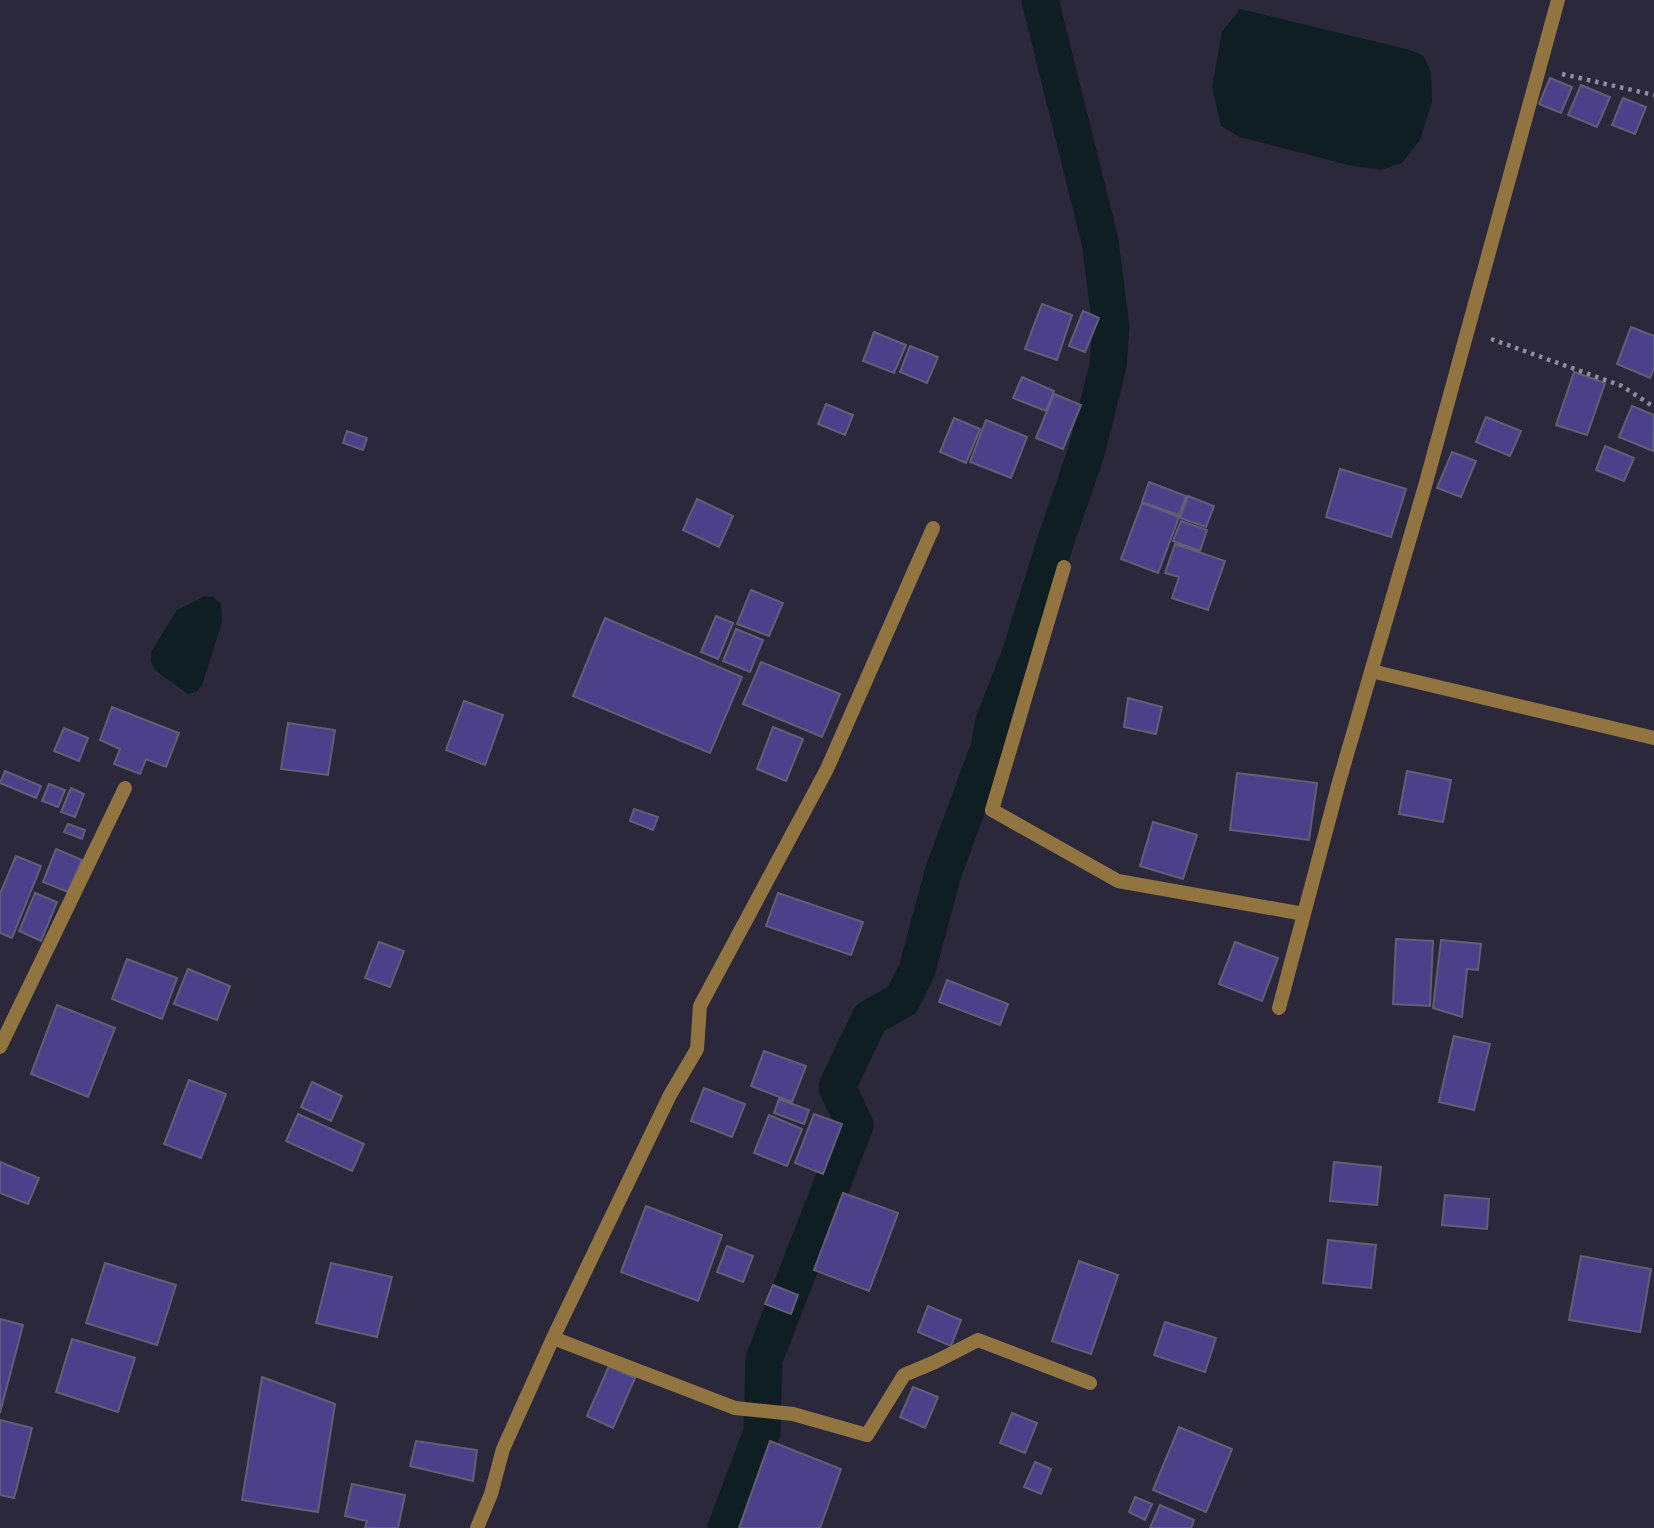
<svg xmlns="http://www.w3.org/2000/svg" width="1654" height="1528" font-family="'Archivo Narrow',sans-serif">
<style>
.water{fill:#0e1e23}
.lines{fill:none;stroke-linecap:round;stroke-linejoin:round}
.canal{stroke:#0e1e23;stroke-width:37}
.building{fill:#4d408a;stroke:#605f75;stroke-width:2}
.path{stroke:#8f8c9d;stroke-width:4.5;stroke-dasharray:3.5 5;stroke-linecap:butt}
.street{stroke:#91743f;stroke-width:14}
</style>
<rect width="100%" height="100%" fill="#2c283c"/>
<!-- water -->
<path class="water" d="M 1240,9 L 1410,50 L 1424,56 L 1431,72 L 1432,102 L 1420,140 L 1402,163 L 1381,170 L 1348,165 L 1240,137 L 1221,126 L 1212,87 L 1222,32 Z
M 205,596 L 213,597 L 221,604 L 222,622 L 202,685 L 196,692 L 188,694 L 156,671 L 151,662 L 151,652 L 177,610 Z"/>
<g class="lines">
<!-- canal -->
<path class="canal" d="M 726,1528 L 762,1432 L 764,1359 L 855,1125 L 837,1087 L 870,1018 L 902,1000 L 917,970 L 943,873 L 989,748 L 994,721 L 1020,655 L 1057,537 L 1087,450 L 1108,366 L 1111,327 L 1100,241 L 1040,0"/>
</g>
<!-- building -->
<path class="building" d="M 1550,78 L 1572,87 L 1561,113 L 1539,104 Z
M 1581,85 L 1610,97 L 1597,127 L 1568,115 Z
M 1623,98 L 1646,107 L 1635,134 L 1612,125 Z
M 1042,304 L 1072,315 L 1057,360 L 1025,349 Z
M 1083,311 L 1099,318 L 1085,352 L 1069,346 Z
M 1631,327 L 1654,336 L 1654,368 L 1650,378 L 1617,364 Z
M 874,332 L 906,345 L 894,373 L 863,361 Z
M 910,346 L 938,357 L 927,383 L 900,372 Z
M 1574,372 L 1605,383 L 1587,435 L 1556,425 Z
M 1022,377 L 1054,391 L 1046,411 L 1013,398 Z
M 1054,394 L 1081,405 L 1063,449 L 1036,438 Z
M 826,404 L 853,415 L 845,435 L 818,424 Z
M 1632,406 L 1654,415 L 1653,451 L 1619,437 Z
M 1486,417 L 1521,431 L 1510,456 L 1476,442 Z
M 954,418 L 980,429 L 966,463 L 940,452 Z
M 986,420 L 1027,437 L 1011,478 L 970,462 Z
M 347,431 L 367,438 L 363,450 L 343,443 Z
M 1605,446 L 1634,458 L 1624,481 L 1596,470 Z
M 1452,452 L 1476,461 L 1461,497 L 1437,488 Z
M 1340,469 L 1406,489 L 1391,537 L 1326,517 Z
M 1149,482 L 1186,496 L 1179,515 L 1142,502 Z
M 1188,496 L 1214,506 L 1206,527 L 1180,518 Z
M 697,499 L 733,516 L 719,547 L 683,530 Z
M 1142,503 L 1179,517 L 1158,573 L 1121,559 Z
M 1181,521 L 1207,530 L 1200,551 L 1173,541 Z
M 1175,544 L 1225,561 L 1208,610 L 1172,598 L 1179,577 L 1165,573 Z
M 751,590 L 783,603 L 769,636 L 737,624 Z
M 716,616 L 733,623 L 718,659 L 701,652 Z
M 605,618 L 742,677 L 710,753 L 573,696 Z
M 736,629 L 763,640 L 750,672 L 723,661 Z
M 761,662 L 840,694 L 822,737 L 743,704 Z
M 1128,698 L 1162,707 L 1156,734 L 1124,727 Z
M 464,701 L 503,715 L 485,765 L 446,750 Z
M 112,707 L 179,733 L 166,767 L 146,759 L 140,774 L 114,764 L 120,749 L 100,740 Z
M 288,723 L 335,730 L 328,775 L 281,769 Z
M 773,727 L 803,739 L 786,781 L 757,769 Z
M 64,728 L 88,738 L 79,761 L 54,751 Z
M 5,771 L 41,786 L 36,798 L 0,783 Z
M 1407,771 L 1451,780 L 1443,822 L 1399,814 Z
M 1237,773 L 1317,783 L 1309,840 L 1230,830 Z
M 49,784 L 65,790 L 58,807 L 42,801 Z
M 71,788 L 84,794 L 75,817 L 61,812 Z
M 634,809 L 658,817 L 653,830 L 630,821 Z
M 1153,822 L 1197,835 L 1183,879 L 1140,866 Z
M 68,824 L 85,830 L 82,839 L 64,832 Z
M 56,849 L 82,860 L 68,892 L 43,882 Z
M 16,856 L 41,866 L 12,938 L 0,933 L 0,894 Z
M 35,893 L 57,902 L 41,941 L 19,931 Z
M 778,893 L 863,922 L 851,955 L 766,926 Z
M 1396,939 L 1433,941 L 1430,1006 L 1393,1004 Z
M 1441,940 L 1481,944 L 1478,970 L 1467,969 L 1462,1017 L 1433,1008 Z
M 379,942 L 404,951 L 390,987 L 365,978 Z
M 1235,942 L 1278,958 L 1262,1001 L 1219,984 Z
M 127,959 L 177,978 L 162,1019 L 112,999 Z
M 188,969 L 230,986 L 217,1020 L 174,1004 Z
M 947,980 L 1008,1004 L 1000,1025 L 939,1002 Z
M 57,1005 L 115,1028 L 88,1097 L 31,1074 Z
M 1454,1036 L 1490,1044 L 1474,1110 L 1439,1102 Z
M 764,1051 L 806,1066 L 792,1102 L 751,1086 Z
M 189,1080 L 226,1094 L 201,1158 L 164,1144 Z
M 312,1082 L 342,1096 L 331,1121 L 301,1107 Z
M 704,1088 L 745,1104 L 732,1137 L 691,1121 Z
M 779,1099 L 809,1110 L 804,1124 L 774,1113 Z
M 298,1114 L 364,1144 L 352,1171 L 286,1141 Z
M 814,1114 L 842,1124 L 823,1174 L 795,1163 Z
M 769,1115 L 802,1129 L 787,1166 L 754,1153 Z
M 0,1162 L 39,1178 L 28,1204 L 0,1193 Z
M 1334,1162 L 1381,1167 L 1377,1205 L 1330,1201 Z
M 843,1193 L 898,1213 L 869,1291 L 814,1270 Z
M 1445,1195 L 1489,1199 L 1487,1229 L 1442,1225 Z
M 646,1206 L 722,1235 L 698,1301 L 621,1272 Z
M 1328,1240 L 1376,1245 L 1371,1288 L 1323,1283 Z
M 727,1246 L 753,1256 L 743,1282 L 717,1272 Z
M 1581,1256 L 1651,1269 L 1640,1332 L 1569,1320 Z
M 1079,1261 L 1118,1275 L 1091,1354 L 1052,1341 Z
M 105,1263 L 176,1285 L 157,1345 L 86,1323 Z
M 331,1263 L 392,1277 L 377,1337 L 316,1323 Z
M 773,1285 L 798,1295 L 791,1314 L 765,1304 Z
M 928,1306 L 961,1320 L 951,1346 L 918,1332 Z
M 0,1319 L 23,1325 L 0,1413 Z
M 1165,1322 L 1216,1338 L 1205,1372 L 1154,1355 Z
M 72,1339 L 135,1358 L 118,1412 L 56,1392 Z
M 609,1366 L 635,1378 L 613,1428 L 587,1416 Z
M 262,1377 L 335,1404 L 318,1512 L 242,1500 Z
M 913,1387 L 938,1397 L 925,1428 L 900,1417 Z
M 1012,1413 L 1037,1423 L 1025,1453 L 1000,1443 Z
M 0,1420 L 32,1428 L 14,1498 L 0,1495 Z
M 1179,1427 L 1232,1449 L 1206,1512 L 1153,1490 Z
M 416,1441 L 477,1450 L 473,1481 L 410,1466 Z
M 770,1441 L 841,1469 L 820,1528 L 739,1528 Z
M 1035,1462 L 1051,1469 L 1041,1494 L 1024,1487 Z
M 352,1484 L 405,1495 L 398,1528 L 365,1528 L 367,1521 L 345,1516 Z
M 1135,1497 L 1152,1504 L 1145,1520 L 1129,1512 Z
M 1160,1505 L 1194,1520 L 1191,1528 L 1150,1528 Z"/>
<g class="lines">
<!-- path -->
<path class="path" d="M 1562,74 L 1654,95
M 1491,339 L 1622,386 L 1654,407"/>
<!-- street -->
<path class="street" d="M 1064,567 L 992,810 L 1118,881 L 1304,914
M 1371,671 L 1654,738
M 1279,1008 L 1339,782 L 1425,486 L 1558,0
M 0,1047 L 125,788
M 553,1338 L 735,1408 L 793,1414 L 867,1435 L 904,1375 L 935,1362 L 978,1340 L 1090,1383
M 477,1528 L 491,1494 L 503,1449 L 553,1338 L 670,1095 L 697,1049 L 700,1006 L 827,769 L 933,528"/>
</g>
</svg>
